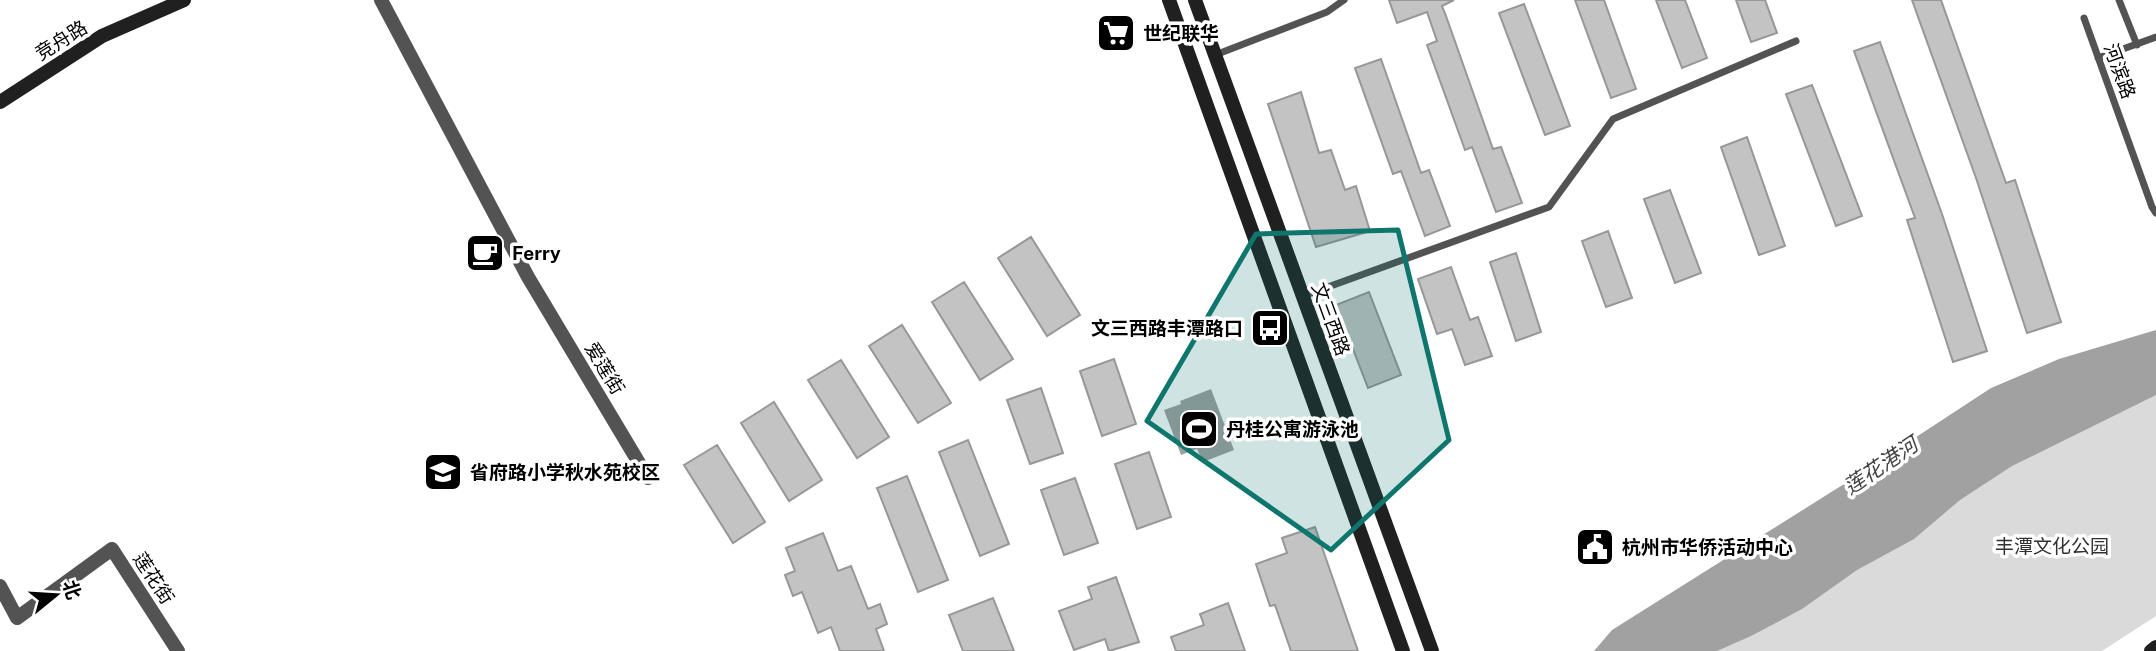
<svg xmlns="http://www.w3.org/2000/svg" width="2156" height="651" font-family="'Public Sans','Noto Sans SC',sans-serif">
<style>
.green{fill:#dadada}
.water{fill:#a1a1a1}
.building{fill:#c3c3c3;stroke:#979797;stroke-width:2}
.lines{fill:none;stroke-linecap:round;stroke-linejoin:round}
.lane{stroke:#535353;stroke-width:7}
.street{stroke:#535353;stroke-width:14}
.secondary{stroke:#202020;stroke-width:14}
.marked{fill:#0f766e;fill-opacity:0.2;stroke:#0f766e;stroke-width:5;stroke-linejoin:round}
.labels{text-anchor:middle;stroke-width:7;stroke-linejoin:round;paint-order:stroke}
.poi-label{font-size:19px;font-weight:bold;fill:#000;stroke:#fff;text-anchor:start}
.street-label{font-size:19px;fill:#000;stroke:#fff}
.park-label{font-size:19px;fill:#313131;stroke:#fff}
.water-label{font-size:21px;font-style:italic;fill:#424242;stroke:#fff}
</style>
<rect width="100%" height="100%" fill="#fff"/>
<!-- green -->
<path class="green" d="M 2156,387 L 2156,616 L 2102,651 L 1704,651 L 2027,439 Z"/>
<!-- water -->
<path class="water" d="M 2156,330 L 2156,395 L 2012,466 L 1960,500 L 1914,539 L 1857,570 L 1802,609 L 1751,636 L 1717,651 L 1594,651 L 1612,630 L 1852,479 L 1991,388 L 2059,359 Z
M 1211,389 L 1234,450 L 1203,462 L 1197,449 L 1181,455 L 1164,410 L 1181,404 L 1180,401 Z"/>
<!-- building -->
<path class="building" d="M 1389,0 L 1454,0 L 1442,6 L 1446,16 L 1493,149 L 1501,147 L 1522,203 L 1496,212 L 1472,147 L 1465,150 L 1427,45 L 1437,41 L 1427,12 L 1397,23 Z
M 1575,0 L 1604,0 L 1636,89 L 1611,98 Z
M 1656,0 L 1685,0 L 1707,58 L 1682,68 Z
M 1736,0 L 1765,0 L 1777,33 L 1751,42 Z
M 1912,0 L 1941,0 L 2006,183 L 2015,180 L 2061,322 L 2027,333 L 1976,178 Z
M 1524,4 L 1570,126 L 1545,135 L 1499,13 Z
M 1880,42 L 1942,214 L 1987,351 L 1953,362 L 1907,220 L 1915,218 L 1854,51 Z
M 1381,59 L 1421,173 L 1429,170 L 1450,226 L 1425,236 L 1401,171 L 1393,174 L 1355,68 Z
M 1812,85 L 1862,216 L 1836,226 L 1786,94 Z
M 1301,92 L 1319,153 L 1331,150 L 1345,190 L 1356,186 L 1370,231 L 1316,247 L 1268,104 Z
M 1747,137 L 1785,246 L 1759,255 L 1721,147 Z
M 1670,190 L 1701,273 L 1675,283 L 1644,199 Z
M 1608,231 L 1632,298 L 1606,307 L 1582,241 Z
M 1031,237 L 1080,315 L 1047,336 L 998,258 Z
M 1516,253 L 1541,332 L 1516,341 L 1490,262 Z
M 1451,267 L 1470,320 L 1478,317 L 1492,356 L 1465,365 L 1452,329 L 1437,334 L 1418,279 Z
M 964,282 L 1013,359 L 980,380 L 932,302 Z
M 1369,292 L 1401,375 L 1368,388 L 1336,305 Z
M 902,325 L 951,403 L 918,423 L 869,346 Z
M 1114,359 L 1136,424 L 1102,436 L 1080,371 Z
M 841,360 L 889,437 L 857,458 L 808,380 Z
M 1041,388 L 1063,453 L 1030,464 L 1007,400 Z
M 774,402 L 822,480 L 789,501 L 741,423 Z
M 968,440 L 1009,544 L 980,556 L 939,452 Z
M 717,445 L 765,522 L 733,543 L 684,465 Z
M 1149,452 L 1171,517 L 1137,529 L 1115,464 Z
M 907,476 L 948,580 L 918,592 L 877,488 Z
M 1075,478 L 1098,543 L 1064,555 L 1041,490 Z
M 1315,527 L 1358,651 L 1291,651 L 1275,605 L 1270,606 L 1256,564 L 1287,553 L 1282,538 Z
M 823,533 L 838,571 L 851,566 L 868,609 L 880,604 L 887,624 L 876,629 L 884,651 L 840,651 L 831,627 L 818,633 L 802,592 L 793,596 L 785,575 L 795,571 L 786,548 Z
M 1116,577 L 1139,642 L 1109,651 L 1105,639 L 1074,650 L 1059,611 L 1092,599 L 1088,587 Z
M 993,598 L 1014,651 L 963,651 L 949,615 Z
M 1228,603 L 1245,651 L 1176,651 L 1171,637 L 1204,625 L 1200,614 Z"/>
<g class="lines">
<!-- lane -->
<path class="lane" d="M 2119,0 L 2137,45
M 2084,18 L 2152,207 L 2156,213
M 1215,55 L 1327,12 L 1344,0
M 2098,58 L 2156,37
M 1303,296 L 1549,207 L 1613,119 L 1796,41"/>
<!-- street -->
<path class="street" d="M 381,0 L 528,277 L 648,478
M 0,586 L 17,618 L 112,549 L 178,651"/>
<!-- secondary -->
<path class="secondary" d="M 1169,0 L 1403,651
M 1195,0 L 1432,651
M 0,102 L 102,36 L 184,0
M 2151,651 L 2156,647"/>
</g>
<!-- marked area -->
<path class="marked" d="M 1398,230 L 1449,440 L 1331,550 L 1147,421 L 1256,234 Z"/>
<!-- icons -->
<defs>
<symbol id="supermarket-square" viewBox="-11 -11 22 22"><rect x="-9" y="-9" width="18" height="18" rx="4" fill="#000" stroke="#fff"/><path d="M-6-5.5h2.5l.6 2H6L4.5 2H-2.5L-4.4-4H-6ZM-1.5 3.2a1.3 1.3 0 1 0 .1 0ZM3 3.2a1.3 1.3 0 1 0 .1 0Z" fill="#fff"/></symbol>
<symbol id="cafe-square" viewBox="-11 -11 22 22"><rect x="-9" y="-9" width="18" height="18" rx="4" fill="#000" stroke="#fff"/><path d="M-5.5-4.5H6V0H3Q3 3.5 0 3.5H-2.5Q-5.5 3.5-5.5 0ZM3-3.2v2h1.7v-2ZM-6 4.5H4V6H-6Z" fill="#fff"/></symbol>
<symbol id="bus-square" viewBox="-11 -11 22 22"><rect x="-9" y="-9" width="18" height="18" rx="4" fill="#000" stroke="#fff"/><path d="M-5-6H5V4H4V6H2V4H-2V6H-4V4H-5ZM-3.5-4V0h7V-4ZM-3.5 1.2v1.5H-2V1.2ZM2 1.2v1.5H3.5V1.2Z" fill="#fff"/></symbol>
<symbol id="stadium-square" viewBox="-11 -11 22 22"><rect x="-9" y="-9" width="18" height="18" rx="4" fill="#000" stroke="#fff"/><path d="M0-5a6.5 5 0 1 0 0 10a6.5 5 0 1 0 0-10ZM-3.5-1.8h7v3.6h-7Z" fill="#fff"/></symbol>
<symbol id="school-square" viewBox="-11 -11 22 22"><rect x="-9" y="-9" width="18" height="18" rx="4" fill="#000" stroke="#fff"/><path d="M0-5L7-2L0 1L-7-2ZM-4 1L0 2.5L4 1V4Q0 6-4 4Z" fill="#fff"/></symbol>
<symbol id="civic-square" viewBox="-11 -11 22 22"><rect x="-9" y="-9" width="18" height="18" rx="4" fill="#000" stroke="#fff"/><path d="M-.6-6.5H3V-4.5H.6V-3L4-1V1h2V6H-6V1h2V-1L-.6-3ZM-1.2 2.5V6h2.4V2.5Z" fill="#fff"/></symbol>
</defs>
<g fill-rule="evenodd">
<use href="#supermarket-square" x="1094" y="11" width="44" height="44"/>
<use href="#cafe-square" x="463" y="231" width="44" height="44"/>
<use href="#bus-square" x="1248" y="306" width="44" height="44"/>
<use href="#stadium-square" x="1177" y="407" width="44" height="44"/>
<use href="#school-square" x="421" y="450" width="44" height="44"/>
<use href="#civic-square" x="1573" y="525" width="44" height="44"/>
</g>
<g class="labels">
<!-- poi labels -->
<g class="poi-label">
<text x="1143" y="40">世纪联华</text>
<text x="512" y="260">Ferry</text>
<text x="1243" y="335" text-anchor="end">文三西路丰潭路口</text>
<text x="1226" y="436">丹桂公寓游泳池</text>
<text x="470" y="479">省府路小学秋水苑校区</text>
<text x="1622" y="554">杭州市华侨活动中心</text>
</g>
<!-- street labels -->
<g class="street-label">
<text transform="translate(61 40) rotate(-32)" y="7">竞舟路</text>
<text transform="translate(2120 71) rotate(70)" y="7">河滨路</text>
<text transform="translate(1331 319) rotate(70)" y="7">文三西路</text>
<text transform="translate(605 368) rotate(59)" y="7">爱莲街</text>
<text transform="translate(154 578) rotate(57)" y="7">莲花街</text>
</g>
<!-- park labels -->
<g class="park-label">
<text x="2052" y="553">丰潭文化公园</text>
</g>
<!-- water labels -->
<g class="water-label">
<text transform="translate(1881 466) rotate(-34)" y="7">莲花港河</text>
</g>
</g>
<!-- north arrow -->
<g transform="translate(56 595) rotate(72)" stroke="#ffffff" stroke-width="5" paint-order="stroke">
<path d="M0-5L12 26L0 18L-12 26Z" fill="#000000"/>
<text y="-10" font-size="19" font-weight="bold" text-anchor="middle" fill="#000000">北</text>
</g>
</svg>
